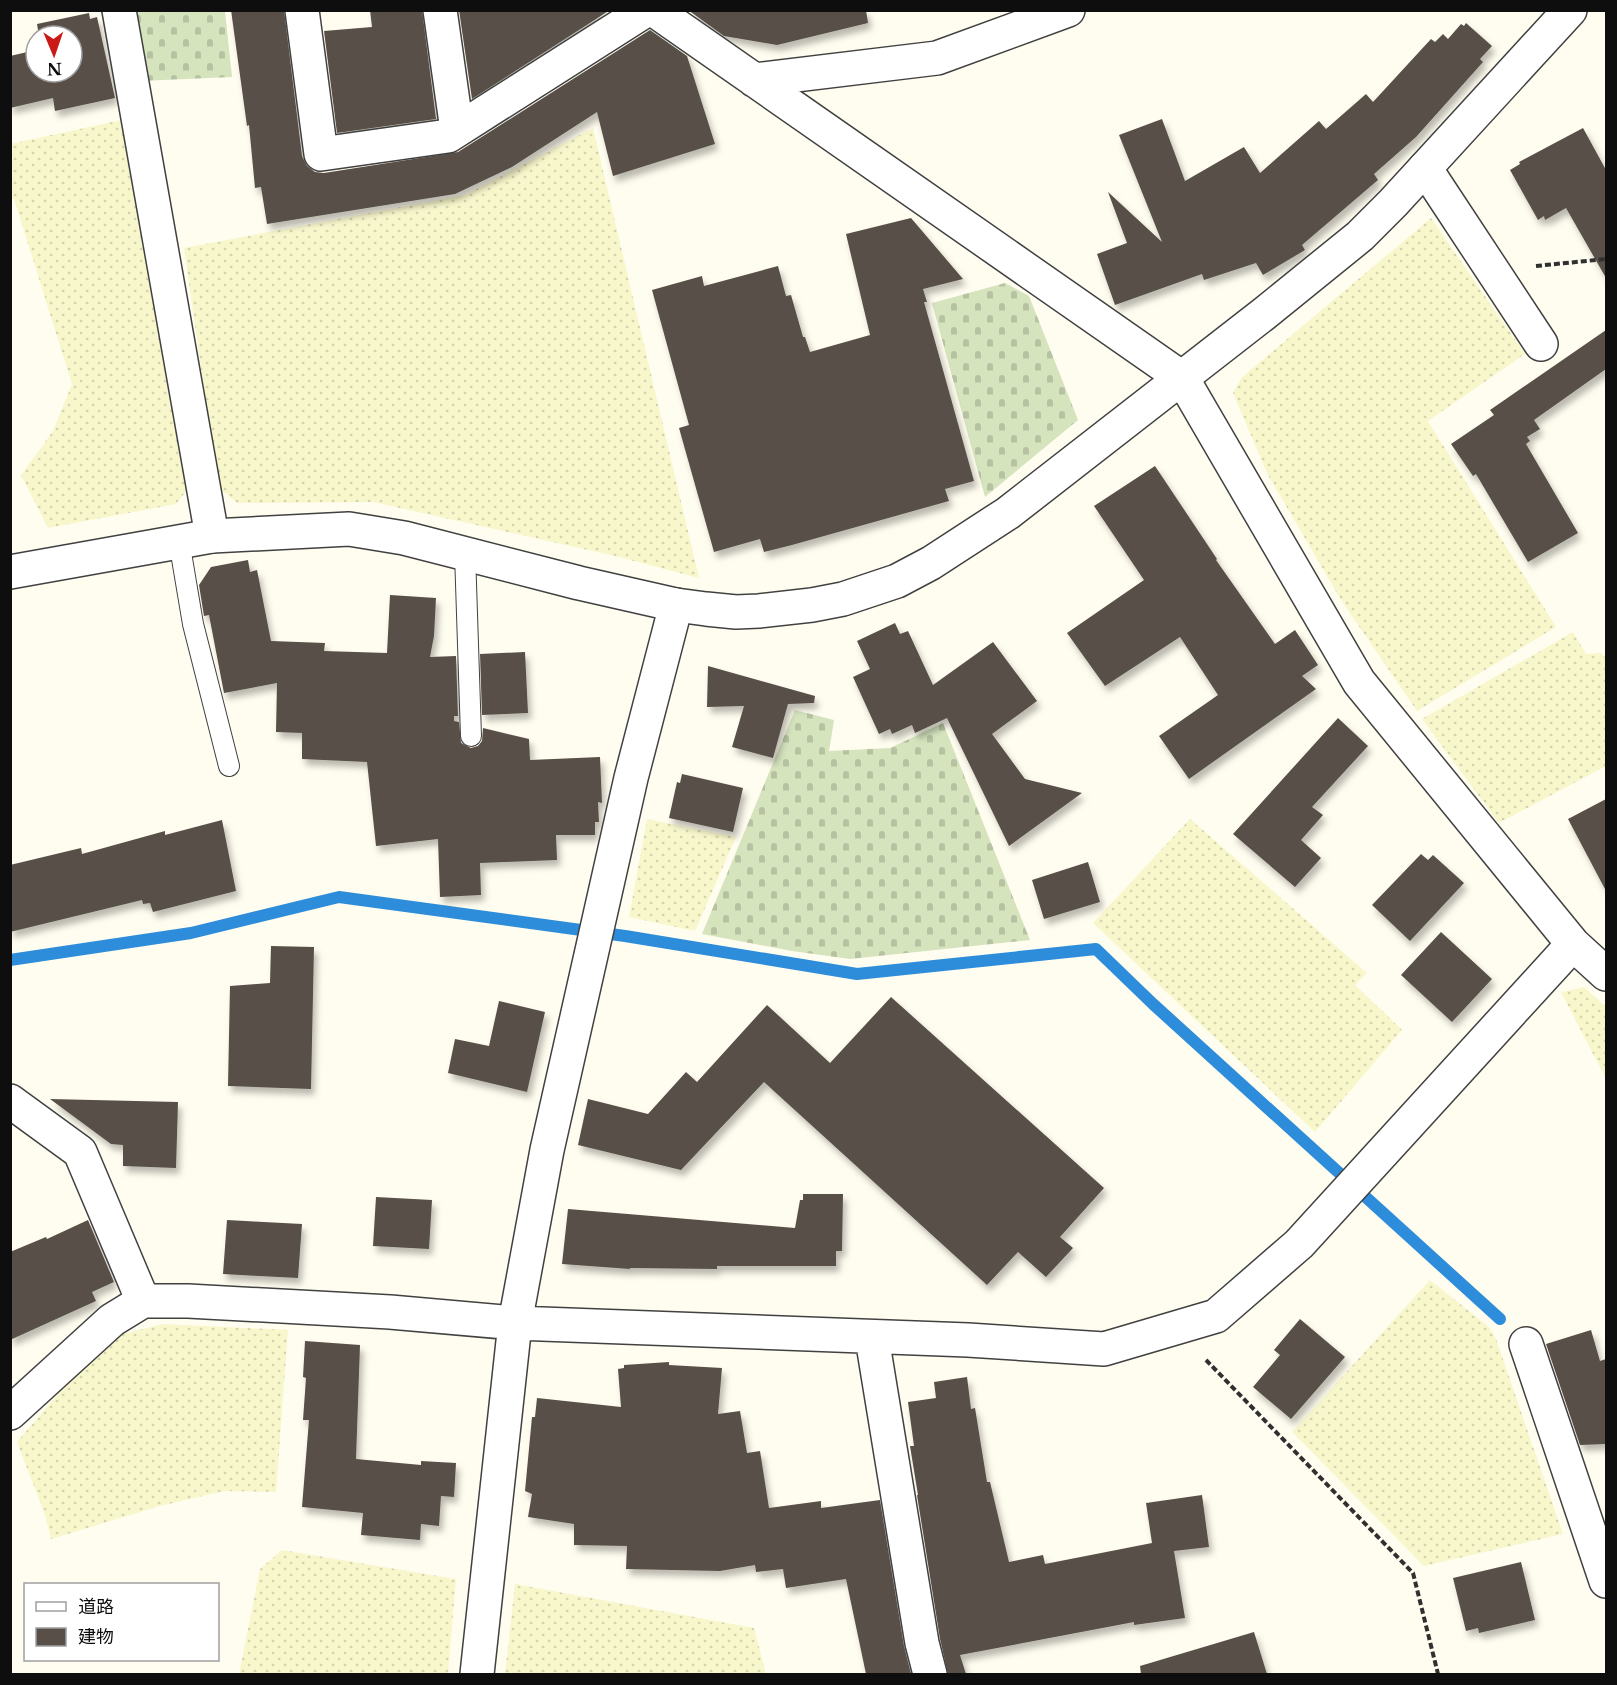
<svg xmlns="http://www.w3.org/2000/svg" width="1617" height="1685" font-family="'Libre Baskerville','Noto Sans JP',serif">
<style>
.farmland{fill:url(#farmland-dots)}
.cemetery{fill:url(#cemetery-stones)}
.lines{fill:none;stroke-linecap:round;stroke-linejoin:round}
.stream{stroke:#2e8dda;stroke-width:12}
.building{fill:#584f49;filter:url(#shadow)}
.service-casing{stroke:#414141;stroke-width:22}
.minor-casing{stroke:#414141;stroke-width:36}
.tertiary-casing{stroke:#414141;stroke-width:36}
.path{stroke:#303030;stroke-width:4;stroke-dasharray:6 3;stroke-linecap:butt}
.service{stroke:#fff;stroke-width:20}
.minor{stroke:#fff;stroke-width:33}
.tertiary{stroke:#fff;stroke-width:33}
</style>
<defs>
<pattern id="farmland-dots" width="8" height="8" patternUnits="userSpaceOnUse" patternTransform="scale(1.5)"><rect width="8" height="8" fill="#f8f7cc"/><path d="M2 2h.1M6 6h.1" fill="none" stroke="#d3d3ae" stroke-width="1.8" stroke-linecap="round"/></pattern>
<pattern id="cemetery-stones" width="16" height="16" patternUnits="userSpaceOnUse" patternTransform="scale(1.5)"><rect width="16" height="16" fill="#d5e4bd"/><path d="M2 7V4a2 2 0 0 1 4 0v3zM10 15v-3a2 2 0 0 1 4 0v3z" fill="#b6c2a1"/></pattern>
<filter id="shadow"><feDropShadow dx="3.5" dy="6" stdDeviation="3" flood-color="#0004"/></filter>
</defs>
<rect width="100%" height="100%" fill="#fffdef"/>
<!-- farmland -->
<path class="farmland" d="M 126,119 L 189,488 L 176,504 L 48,528 L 21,475 L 53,431 L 72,384 L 14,199 L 11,199 L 10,144 Z
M 593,128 L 699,578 L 615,556 L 373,502 L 237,503 L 218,487 L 184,248 L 465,195 Z
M 1431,218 L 1525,354 L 1428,421 L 1556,627 L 1417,711 L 1341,600 L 1268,475 L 1233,393 L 1242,377 Z
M 1573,632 L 1586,654 L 1601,653 L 1606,658 L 1606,766 L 1499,823 L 1422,719 Z
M 647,819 L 736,837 L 695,931 L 629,917 Z
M 1190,819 L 1367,973 L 1355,985 L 1402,1030 L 1315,1132 L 1093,923 Z
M 1584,987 L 1606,1007 L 1606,1079 L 1561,992 Z
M 1430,1280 L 1489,1327 L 1496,1339 L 1563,1534 L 1424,1566 L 1292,1432 Z
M 163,1324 L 288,1330 L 276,1492 L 224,1491 L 160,1506 L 51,1539 L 45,1515 L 17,1442 L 84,1364 L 119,1335 Z
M 282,1550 L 456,1579 L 448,1674 L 239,1674 L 260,1569 Z
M 515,1584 L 754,1628 L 766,1674 L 505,1674 Z"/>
<!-- cemetery -->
<path class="cemetery" d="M 130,11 L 225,11 L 232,77 L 140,81 Z
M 1005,283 L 1029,296 L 1078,420 L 985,497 L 932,303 Z
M 795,710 L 834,720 L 829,751 L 890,748 L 943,723 L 1030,940 L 850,959 L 792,951 L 702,934 Z"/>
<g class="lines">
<!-- stream -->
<path class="stream" d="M 10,960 L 191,933 L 339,897 L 625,936 L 857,974 L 1096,949 L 1153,1004 L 1500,1319"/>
</g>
<!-- building -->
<path class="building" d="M 231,10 L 284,10 L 302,156 L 307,166 L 315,172 L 324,173 L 458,152 L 650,30 L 687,56 L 715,144 L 613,176 L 597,112 L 512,167 L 455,194 L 267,224 L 261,187 L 255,188 L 249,125 L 247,126 Z
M 370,10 L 422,10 L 436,119 L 337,133 L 324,31 L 372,27 Z
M 459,10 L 610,10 L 472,99 Z
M 688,10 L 866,10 L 868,23 L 777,45 L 724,36 Z
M 89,13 L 90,19 L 97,17 L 115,98 L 55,111 L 53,98 L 10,108 L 10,56 L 36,50 L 36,72 L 72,72 L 72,36 L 39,36 L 37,24 Z
M 1466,23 L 1492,46 L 1480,59 L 1483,62 L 1416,137 L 1374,174 L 1378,180 L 1302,245 L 1305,250 L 1263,275 L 1256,263 L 1204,280 L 1202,274 L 1115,305 L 1097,254 L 1127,243 L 1108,192 L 1162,242 L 1119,135 L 1162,119 L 1185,181 L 1244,147 L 1260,173 L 1319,121 L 1326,129 L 1366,94 L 1373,102 L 1431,39 L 1435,42 L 1443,34 L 1448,39 L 1461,24 L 1464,26 Z
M 1583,128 L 1606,170 L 1606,278 L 1566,208 L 1545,220 L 1544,216 L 1538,220 L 1510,170 L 1520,164 L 1519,162 Z
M 911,218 L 963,279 L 923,289 L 927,302 L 924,302 L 974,481 L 945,489 L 949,501 L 792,545 L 764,552 L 760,539 L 714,552 L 679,428 L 689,425 L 652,290 L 702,276 L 704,286 L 778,266 L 786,296 L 791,295 L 803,337 L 805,337 L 810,352 L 870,335 L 846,234 Z
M 1606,330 L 1606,369 L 1534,420 L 1540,429 L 1527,437 L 1530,441 L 1526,444 L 1578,533 L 1528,562 L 1476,474 L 1473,476 L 1451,444 L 1494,415 L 1490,410 Z
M 1155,466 L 1217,559 L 1216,560 L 1275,644 L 1295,630 L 1318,665 L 1302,676 L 1316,689 L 1189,779 L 1159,736 L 1218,695 L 1180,637 L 1105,686 L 1067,633 L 1144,580 L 1094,506 Z
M 248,560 L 250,572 L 257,570 L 271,641 L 325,643 L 324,651 L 387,653 L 390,595 L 436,598 L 434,636 L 430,657 L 456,656 L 458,716 L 454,716 L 454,721 L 459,722 L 461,743 L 471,748 L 478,746 L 482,741 L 483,728 L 529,739 L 530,760 L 600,757 L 602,803 L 598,802 L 599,822 L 595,822 L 595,835 L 556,835 L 557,860 L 480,863 L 481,895 L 440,897 L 438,839 L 376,846 L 367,762 L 302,759 L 302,733 L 276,732 L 277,683 L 224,693 L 209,615 L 204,616 L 199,585 L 211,567 Z
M 895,623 L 900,634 L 908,631 L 933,685 L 993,642 L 1037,701 L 992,734 L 1025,779 L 1082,793 L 1009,846 L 947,718 L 915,733 L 912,725 L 892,734 L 890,729 L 879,734 L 853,677 L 870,669 L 857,641 Z
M 525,652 L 528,713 L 482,715 L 480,654 Z
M 708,666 L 815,696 L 814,703 L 788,704 L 773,758 L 732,747 L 744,706 L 707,707 Z
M 1338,718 L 1368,746 L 1312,807 L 1323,815 L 1301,840 L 1321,858 L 1295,887 L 1233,834 Z
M 682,774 L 743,788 L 733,832 L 669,818 L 677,782 L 680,783 Z
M 1606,799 L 1606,891 L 1568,819 Z
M 222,820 L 236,891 L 153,912 L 150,903 L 143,904 L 142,900 L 10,932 L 10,865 L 81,848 L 82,854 L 165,831 L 165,835 Z
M 1421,854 L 1428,860 L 1433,855 L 1464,883 L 1410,941 L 1372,905 Z
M 1088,862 L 1100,902 L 1044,919 L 1032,880 Z
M 1441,932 L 1492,979 L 1452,1022 L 1401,975 Z
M 271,946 L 314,947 L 311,1089 L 228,1086 L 230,986 L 270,983 Z
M 891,997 L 1104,1188 L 1060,1237 L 1073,1248 L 1046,1277 L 1018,1252 L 987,1285 L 764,1082 L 681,1170 L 578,1145 L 588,1099 L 648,1114 L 686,1072 L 697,1082 L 767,1005 L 830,1063 Z
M 499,1001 L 545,1012 L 527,1092 L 448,1073 L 455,1039 L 489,1046 Z
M 50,1099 L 178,1102 L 176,1168 L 123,1166 L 123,1145 L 111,1144 Z
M 803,1194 L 843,1194 L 842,1251 L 836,1251 L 836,1266 L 717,1266 L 717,1269 L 630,1268 L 630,1269 L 562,1264 L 568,1209 L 795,1228 L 800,1200 L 803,1200 Z
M 376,1197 L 432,1200 L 429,1249 L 373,1246 Z
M 88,1220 L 114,1282 L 92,1292 L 96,1301 L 10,1340 L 10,1252 L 46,1237 L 47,1239 Z
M 227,1220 L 302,1224 L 298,1278 L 223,1274 Z
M 1300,1319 L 1345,1357 L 1291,1419 L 1253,1387 L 1280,1355 L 1274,1350 Z
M 1591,1330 L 1600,1361 L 1606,1359 L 1606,1444 L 1580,1445 L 1546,1344 Z
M 305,1341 L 360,1345 L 356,1459 L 421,1465 L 421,1461 L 456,1463 L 454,1497 L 441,1496 L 439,1526 L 421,1524 L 420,1540 L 361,1535 L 363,1513 L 302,1507 L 309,1420 L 303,1420 L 306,1378 L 303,1377 Z
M 669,1362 L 669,1365 L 722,1368 L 718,1414 L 740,1411 L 747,1453 L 760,1451 L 769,1508 L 821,1501 L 821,1508 L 880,1500 L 904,1646 L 911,1674 L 866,1674 L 846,1579 L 786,1588 L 783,1569 L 756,1572 L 755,1565 L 720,1571 L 626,1569 L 627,1546 L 574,1545 L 574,1524 L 528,1517 L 532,1494 L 525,1491 L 532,1417 L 535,1417 L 537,1398 L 621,1407 L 618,1369 L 624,1368 L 624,1365 Z
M 967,1377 L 971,1409 L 975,1408 L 987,1482 L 990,1482 L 1009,1562 L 1043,1555 L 1045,1564 L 1152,1543 L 1146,1503 L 1202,1495 L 1209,1547 L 1174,1551 L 1185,1618 L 1134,1625 L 1134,1622 L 960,1655 L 966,1674 L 948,1674 L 940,1639 L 917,1495 L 918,1495 L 910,1446 L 914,1446 L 908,1402 L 936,1398 L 934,1382 Z
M 1521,1562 L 1535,1620 L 1479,1633 L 1478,1628 L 1466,1631 L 1453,1578 Z
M 1254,1632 L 1267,1674 L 1141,1674 L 1140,1666 Z"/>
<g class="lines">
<defs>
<path id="service" d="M 179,541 L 193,624 L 229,766
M 465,553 L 471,736"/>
<path id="minor" d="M 119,10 L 212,536
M 302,10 L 321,154 L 448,136 L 646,10
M 440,10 L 457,130
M 654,10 L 1182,378 L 1359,682 L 1573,944 L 1606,974
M 754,80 L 937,58 L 1068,10
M 1425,168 L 1541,344
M 10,1101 L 80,1152 L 143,1301
M 872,1338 L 922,1643 L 930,1674
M 1526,1344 L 1606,1581
M 10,1413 L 112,1320 L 143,1301 L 188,1301 L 390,1312 L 515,1323 L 968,1340 L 1104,1349 L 1216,1316 L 1299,1244 L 1573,944
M 477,1674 L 515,1323 L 547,1150 L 631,778 L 676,605"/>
<path id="tertiary" d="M 10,572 L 212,536 L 349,529 L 404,538 L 579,583 L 676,605 L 706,609 L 736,612 L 759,611 L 812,605 L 843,599 L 897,581 L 931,563 L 1008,513 L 1265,313 L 1360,236 L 1393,203 L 1570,10"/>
</defs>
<!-- service casing -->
<use href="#service" class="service-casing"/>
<!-- minor casing -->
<use href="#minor" class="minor-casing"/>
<!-- tertiary casing -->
<use href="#tertiary" class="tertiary-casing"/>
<!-- path -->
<path class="path" d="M 1536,266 L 1606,259
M 1206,1360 L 1413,1573 L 1438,1674"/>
<!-- service -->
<use href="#service" class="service"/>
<!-- minor -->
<use href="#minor" class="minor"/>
<!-- tertiary -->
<use href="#tertiary" class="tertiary"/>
</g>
<!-- border -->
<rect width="1617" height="1685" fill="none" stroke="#0e0e0e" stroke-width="24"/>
<!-- legend -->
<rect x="24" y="1583" width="195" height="78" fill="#ffffff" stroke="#9f9f9f" stroke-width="1.5"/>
<rect x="36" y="1602" width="30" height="9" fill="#ffffff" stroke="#9f9f9f" stroke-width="1.5"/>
<text x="78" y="1613" font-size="18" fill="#0e0e0e">道路</text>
<rect x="36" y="1628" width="30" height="18" fill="#584f49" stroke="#9f9f9f" stroke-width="1.5"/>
<text x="78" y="1643" font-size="18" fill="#0e0e0e">建物</text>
<!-- north arrow -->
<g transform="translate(54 54) rotate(178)"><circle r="28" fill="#ffffff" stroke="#9f9f9f" stroke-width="1.5"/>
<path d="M0-4.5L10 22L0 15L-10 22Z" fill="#cb1918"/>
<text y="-9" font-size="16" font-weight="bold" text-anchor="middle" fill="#0e0e0e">N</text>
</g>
</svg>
